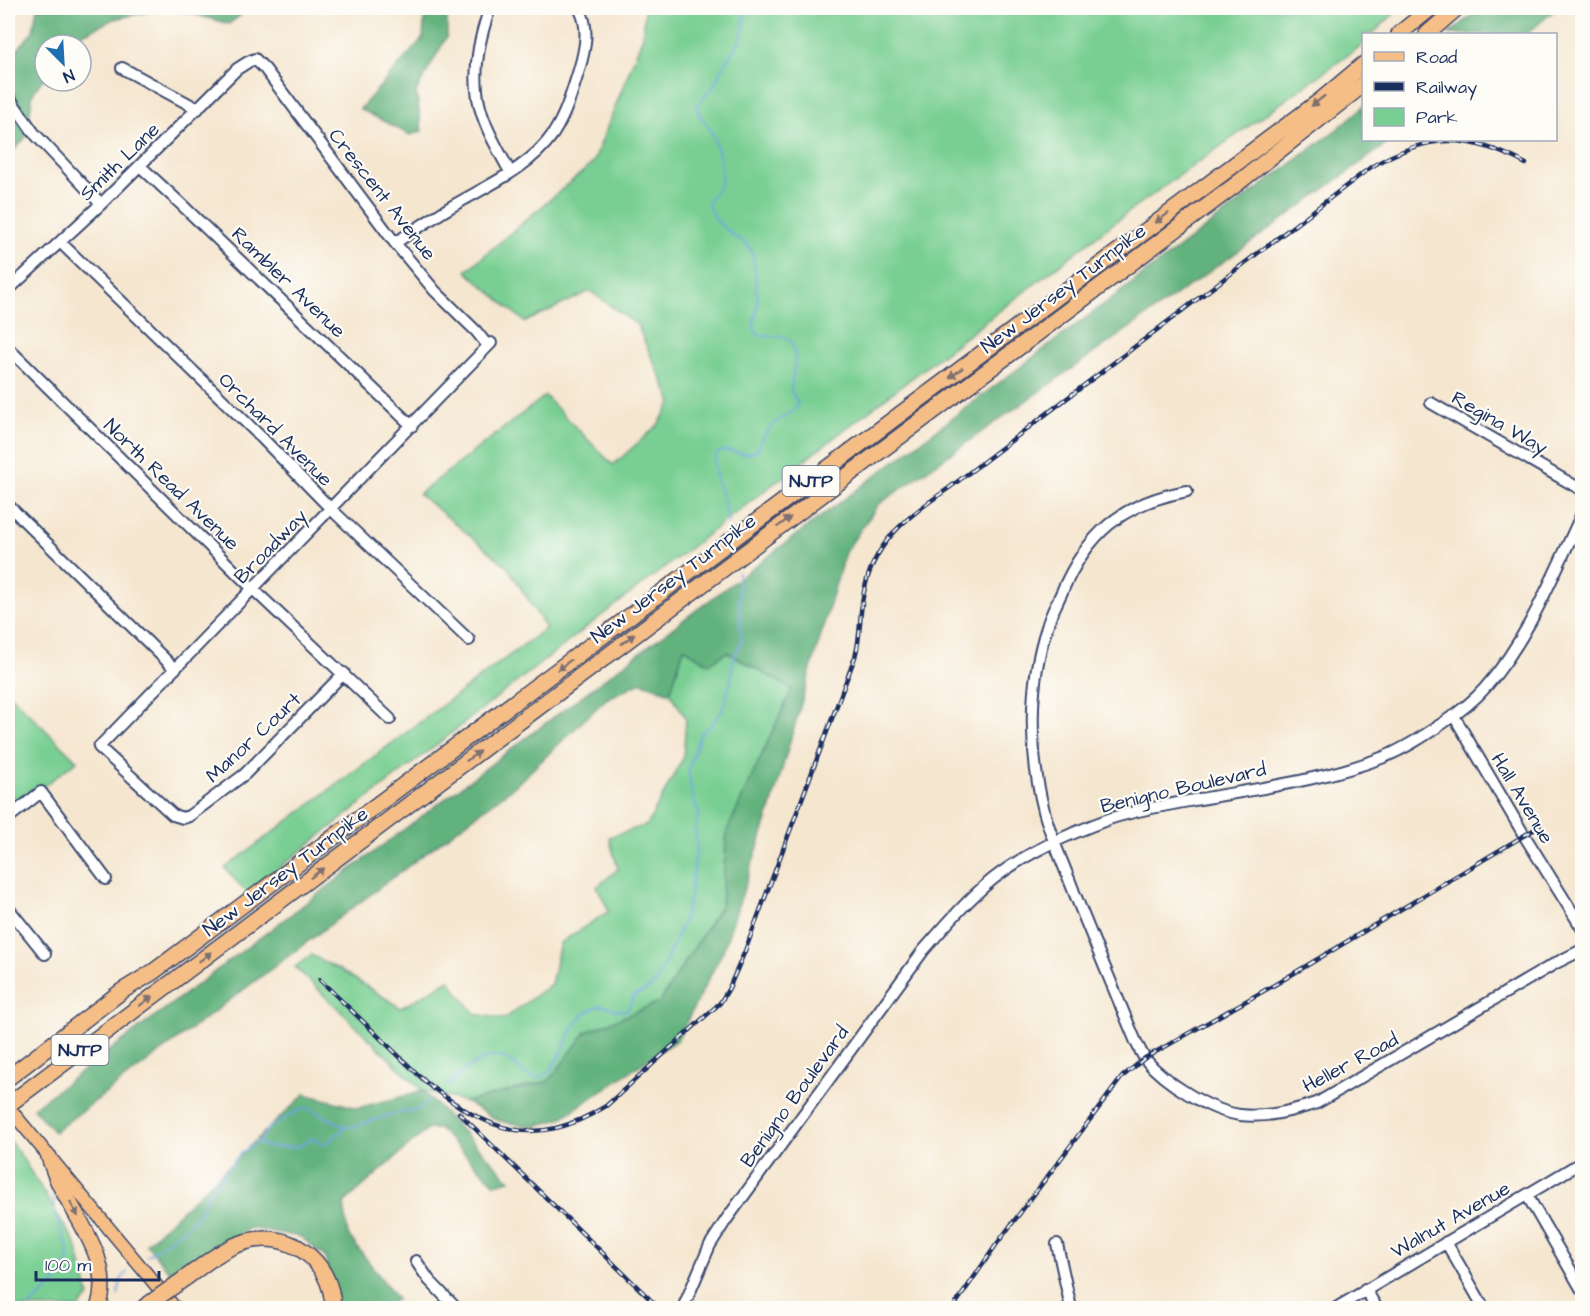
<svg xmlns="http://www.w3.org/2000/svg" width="1590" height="1316" font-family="'Architects Daughter',sans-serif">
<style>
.green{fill:#79cf93;stroke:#4a7f78;stroke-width:1.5}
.forest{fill:#62b27d;stroke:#3e706e;stroke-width:1.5}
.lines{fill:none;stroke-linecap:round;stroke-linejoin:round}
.stream{stroke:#70a4dd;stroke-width:2}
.minor-casing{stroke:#3c4a6f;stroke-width:14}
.major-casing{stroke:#3c4a6f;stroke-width:15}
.highway-casing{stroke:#3c4a6f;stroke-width:18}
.minor{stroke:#fff;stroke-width:10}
.major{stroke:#f6be87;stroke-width:12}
.highway{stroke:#f6be87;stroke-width:15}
.rail-casing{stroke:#1b2f5e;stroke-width:4.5}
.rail{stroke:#fdfcf7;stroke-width:2;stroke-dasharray:7;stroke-linecap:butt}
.highway-bridge-casing{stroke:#3c4a6f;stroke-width:18;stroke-linecap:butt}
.highway-bridge{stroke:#f6be87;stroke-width:15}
.oneway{fill:#7e6f70}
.labels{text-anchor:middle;stroke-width:4.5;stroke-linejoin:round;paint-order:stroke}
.shield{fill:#fdfcf7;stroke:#5f6c8c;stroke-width:1.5}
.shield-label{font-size:18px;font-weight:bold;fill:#1b2f5e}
.street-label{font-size:20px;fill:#1b2f5e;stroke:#fdfcf7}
</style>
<rect width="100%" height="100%" fill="#fdfcf7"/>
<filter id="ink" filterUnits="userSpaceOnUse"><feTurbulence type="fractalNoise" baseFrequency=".0167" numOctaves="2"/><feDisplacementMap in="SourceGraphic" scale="12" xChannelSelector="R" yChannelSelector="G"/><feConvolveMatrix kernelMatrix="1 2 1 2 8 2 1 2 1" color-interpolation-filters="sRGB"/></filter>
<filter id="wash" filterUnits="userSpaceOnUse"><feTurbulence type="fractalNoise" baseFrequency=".008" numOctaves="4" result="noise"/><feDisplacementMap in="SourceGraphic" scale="24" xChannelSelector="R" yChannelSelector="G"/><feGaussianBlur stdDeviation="1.35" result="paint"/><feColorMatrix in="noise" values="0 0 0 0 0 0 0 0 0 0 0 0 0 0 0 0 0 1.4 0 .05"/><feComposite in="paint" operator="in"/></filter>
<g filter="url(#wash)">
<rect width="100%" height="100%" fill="#f5e6cf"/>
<!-- green -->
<path class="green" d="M 645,8 L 1400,8 L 1372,34 L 1364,34 L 1363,43 L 1358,48 L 1127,213 L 587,627 L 247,893 L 225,868 L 546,628 L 507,566 L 419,494 L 545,396 L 613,465 L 658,425 L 672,402 L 637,325 L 590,291 L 525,322 L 466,271 L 593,163 L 643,36 Z
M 684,648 L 727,652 L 792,689 L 727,831 L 721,905 L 660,1002 L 586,1032 L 549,1081 L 466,1102 L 423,1091 L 295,967 L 311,955 L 342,971 L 401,1008 L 449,980 L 475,1014 L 504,1019 L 551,984 L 560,943 L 609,911 L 597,887 L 618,869 L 609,837 L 647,825 L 683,758 L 686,718 L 670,693 Z
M 8,693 L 77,761 L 8,813 Z
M 8,1139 L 19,1153 L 76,1244 L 89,1296 L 79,1308 L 8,1308 Z"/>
<!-- forest -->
<path class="forest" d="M 37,8 L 167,8 L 114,19 L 70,40 L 67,45 L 45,45 L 45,76 L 33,93 L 26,137 L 8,157 L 8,61 L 33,31 Z
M 171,8 L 250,8 L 229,24 Z
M 425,8 L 447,8 L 447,36 L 416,92 L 422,131 L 410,135 L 360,109 L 423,38 Z
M 1481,8 L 1557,8 L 1527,34 L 1449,34 Z
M 1363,107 L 1364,140 L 1392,140 L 1243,248 L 878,505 L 845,552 L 769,814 L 723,951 L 677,1040 L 560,1119 L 533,1127 L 499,1121 L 466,1102 L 549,1081 L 586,1032 L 660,1002 L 721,905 L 727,831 L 792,689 L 727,652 L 709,664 L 684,648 L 670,693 L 641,682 L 606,699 L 515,786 L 54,1132 L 33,1108 L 1336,130 Z
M 423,1091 L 510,1180 L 495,1184 L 439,1129 L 428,1129 L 344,1203 L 348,1235 L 397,1299 L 382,1308 L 337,1308 L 325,1257 L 301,1237 L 250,1228 L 172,1275 L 146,1244 L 305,1094 L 358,1108 Z"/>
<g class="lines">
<!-- stream -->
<path class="stream" d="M 729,524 C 727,515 725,505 722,496 C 719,487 705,451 724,451 C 737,450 741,457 756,451 C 763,439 767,427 780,419 C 788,413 795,413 798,403 L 791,391 C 791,377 802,347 787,338 C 778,332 758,343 754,328 C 752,322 756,316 757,310 C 758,299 755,259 751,250 C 747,243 740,240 733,235 C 723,228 711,216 708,204 C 710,194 721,190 721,180 C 723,164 717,143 710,129 C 705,120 696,116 697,105 L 713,87 L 727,60 L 741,39 L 744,26 L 745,8
M 447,1086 C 461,1074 481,1053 501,1057 C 517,1061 524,1082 542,1077 C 568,1059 564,1022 596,1007 C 607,1002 616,1014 627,1010 L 634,996 L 650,988 L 657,981 L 683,922 L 690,897 L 697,844 L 695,830 L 699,814 L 693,799 L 688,769 L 701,733 L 710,726 L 722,711 L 731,681 L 733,660 L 741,642 L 738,572
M 257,1142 L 268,1147 L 297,1147 L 313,1138 L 322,1145 L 328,1142 L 346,1127
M 147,1256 L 188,1226 L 199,1214 L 208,1193 L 240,1154 L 261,1139 L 268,1129 L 292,1114 L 302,1109 L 311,1109 L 343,1126 L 353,1127 L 389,1115 L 418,1109 L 428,1102
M 118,1295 L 121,1280 L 127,1272
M 28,1308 L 61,1277 L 69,1259 L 68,1248 L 55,1215 L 53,1190"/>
</g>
</g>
<g filter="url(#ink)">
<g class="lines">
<defs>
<path id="minor" d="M 490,8 C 481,34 474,61 477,90 C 479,119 497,147 510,172
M 122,68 L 198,109
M 8,96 L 34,133 L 101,204
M 140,166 L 181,204 L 412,426
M 60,242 L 261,437 L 331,509 L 469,640
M 395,243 C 413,231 431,219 449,208 C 484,187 529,169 553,134 C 566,114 572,92 579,70 C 585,50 590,27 579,8
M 8,290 L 101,204 L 237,69 L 248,62 L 255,59 L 265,69 L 395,243 L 435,291 L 476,331 L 488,346
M 8,348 L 253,589 L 390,719
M 1431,403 L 1582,490
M 1187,491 C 1122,503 1087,533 1061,594 C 1056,605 1050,616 1047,627 C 1028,684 1029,753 1044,811 C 1051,838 1064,865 1074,892 C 1094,942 1115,992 1136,1042 C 1139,1048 1142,1054 1145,1059 C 1164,1082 1210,1111 1240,1115 C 1266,1118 1292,1111 1317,1103 L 1556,963 L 1582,950
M 8,505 L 175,669
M 344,673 L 245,774 L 189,816 L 183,818 L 173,815 L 99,747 L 491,343
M 1454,716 L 1524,835 L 1582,928
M 8,818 L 41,792 L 106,879
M 8,908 L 45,954
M 1527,1195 L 1582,1290
M 1446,1242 L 1484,1308
M 1057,1244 L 1071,1308
M 416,1261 L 429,1280 L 456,1308
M 1365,1289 L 1377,1308
M 683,1308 L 710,1245 L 726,1220 L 923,951 C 945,926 967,900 993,879 C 1027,852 1069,834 1109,819 C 1135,810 1163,806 1189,801 C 1254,789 1322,781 1384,757 C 1406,748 1424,736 1443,723 C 1458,713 1473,702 1485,688 C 1529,638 1554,573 1582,514
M 1336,1308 L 1582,1162"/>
<path id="major" d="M 8,1107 L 175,1308"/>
<path id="highway" d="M 1399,34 L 1431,8
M 1427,34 L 1457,8
M 8,1078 L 122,991 L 153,972 L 1321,100 L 1364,64
M 8,1105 L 1234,186 L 1364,84
M 49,1157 C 52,1165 55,1175 59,1183 C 78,1222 114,1263 98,1308
M 184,1279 C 201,1267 219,1251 239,1244 C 286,1226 332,1259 333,1308"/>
</defs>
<!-- minor casing -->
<use href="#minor" class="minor-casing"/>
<!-- major casing -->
<use href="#major" class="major-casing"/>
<!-- highway casing -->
<use href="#highway" class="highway-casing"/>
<!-- minor -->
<use href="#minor" class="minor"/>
<!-- major -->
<use href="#major" class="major"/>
<!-- highway -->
<use href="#highway" class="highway"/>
<defs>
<path id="rail" d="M 320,980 L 433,1089
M 428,1084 C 490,1132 534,1150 606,1106 L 720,1003 L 729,988 L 745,951 L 855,657 C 861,637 859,617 863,597 C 872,542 906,518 949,488 L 1371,167 C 1428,133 1468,133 1526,164
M 459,1113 L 659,1308
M 953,1308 L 996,1245 L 1122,1077 L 1145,1058 L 1276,984 L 1540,826"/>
</defs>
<!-- rail casing -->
<use href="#rail" class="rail-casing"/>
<!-- rail -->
<use href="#rail" class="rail"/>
<defs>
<path id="highway-bridge" d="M 143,1308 L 184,1279"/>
</defs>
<!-- highway-bridge casing -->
<use href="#highway-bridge" class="highway-bridge-casing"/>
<!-- highway-bridge -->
<use href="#highway-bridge" class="highway-bridge"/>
</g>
<!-- one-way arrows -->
<defs><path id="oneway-solid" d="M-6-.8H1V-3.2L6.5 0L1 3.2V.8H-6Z" transform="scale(1.5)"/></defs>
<g class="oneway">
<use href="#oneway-solid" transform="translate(1318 101) rotate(142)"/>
<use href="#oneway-solid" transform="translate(1162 218) rotate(143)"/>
<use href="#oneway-solid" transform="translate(956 373) rotate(143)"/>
<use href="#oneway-solid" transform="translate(784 522) rotate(-37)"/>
<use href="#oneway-solid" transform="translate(628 639) rotate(-37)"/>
<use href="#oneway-solid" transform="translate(564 665) rotate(143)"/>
<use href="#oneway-solid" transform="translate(473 756) rotate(-37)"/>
<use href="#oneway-solid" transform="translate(317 873) rotate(-37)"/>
<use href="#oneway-solid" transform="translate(205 957) rotate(-37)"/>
<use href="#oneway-solid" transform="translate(146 1001) rotate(-37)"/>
<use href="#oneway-solid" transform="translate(74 1209) rotate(61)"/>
</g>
</g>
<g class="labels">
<!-- shield labels -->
<g class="shield">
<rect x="782.5" y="466" width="57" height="30" rx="4.5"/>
<rect x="51.5" y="1035" width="57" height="30" rx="4.5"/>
</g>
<g class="shield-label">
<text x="811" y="487">NJTP</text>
<text x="80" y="1056">NJTP</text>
</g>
<!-- street labels -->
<g class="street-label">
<text transform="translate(119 161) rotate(-44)" y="7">Smith Lane</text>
<text transform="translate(383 194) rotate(52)" y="7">Crescent Avenue</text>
<text transform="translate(289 282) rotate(44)" y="7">Rambler Avenue</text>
<text transform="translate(1063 288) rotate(-37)" y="7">New Jersey Turnpike</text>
<text transform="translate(1500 422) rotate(30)" y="7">Regina Way</text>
<text transform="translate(276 429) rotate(45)" y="7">Orchard Avenue</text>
<text transform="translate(172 484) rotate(44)" y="7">North Read Avenue</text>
<text transform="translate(270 546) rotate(-46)" y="7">Broadway</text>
<text transform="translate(673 578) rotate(-37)" y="7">New Jersey Turnpike</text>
<text transform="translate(253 737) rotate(-43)" y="7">Manor Court</text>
<text transform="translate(1183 787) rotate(-13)" y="7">Benigno Boulevard</text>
<text transform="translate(1523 798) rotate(59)" y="7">Hall Avenue</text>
<text transform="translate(285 871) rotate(-37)" y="7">New Jersey Turnpike</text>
<text transform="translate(1350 1062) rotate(-28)" y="7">Heller Road</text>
<text transform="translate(794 1096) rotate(-54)" y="7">Benigno Boulevard</text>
<text transform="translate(1450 1219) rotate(-30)" y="7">Walnut Avenue</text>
</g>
</g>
<!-- margin -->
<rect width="1590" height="1316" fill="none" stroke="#fdfcf7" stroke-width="30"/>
<!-- legend -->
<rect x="1362" y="33" width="195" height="108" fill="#fdfcf7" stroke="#a3aaba" stroke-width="1.5"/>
<rect x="1374" y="52" width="30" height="9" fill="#f6be87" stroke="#a3aaba" stroke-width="1.5"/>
<text x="1416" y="63" font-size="18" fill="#1b2f5e">Road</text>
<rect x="1374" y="82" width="30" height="9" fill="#1b2f5e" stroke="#a3aaba" stroke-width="1.5"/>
<text x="1416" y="93" font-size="18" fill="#1b2f5e">Railway</text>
<rect x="1374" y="108" width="30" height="18" fill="#79cf93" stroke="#a3aaba" stroke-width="1.5"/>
<text x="1416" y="123" font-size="18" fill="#1b2f5e">Park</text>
<!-- north arrow -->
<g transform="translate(63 63) rotate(156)"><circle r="28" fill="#fdfcf7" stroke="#a3aaba" stroke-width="1.5"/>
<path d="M0-4.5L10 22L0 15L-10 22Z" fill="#1f6fb2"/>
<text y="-9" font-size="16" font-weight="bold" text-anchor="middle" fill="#1b2f5e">N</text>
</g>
<!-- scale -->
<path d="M36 1271v9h123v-9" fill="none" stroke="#1b2f5e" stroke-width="3"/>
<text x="45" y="1271" font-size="18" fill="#1b2f5e" stroke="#fdfcf7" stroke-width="4.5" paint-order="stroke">100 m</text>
</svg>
